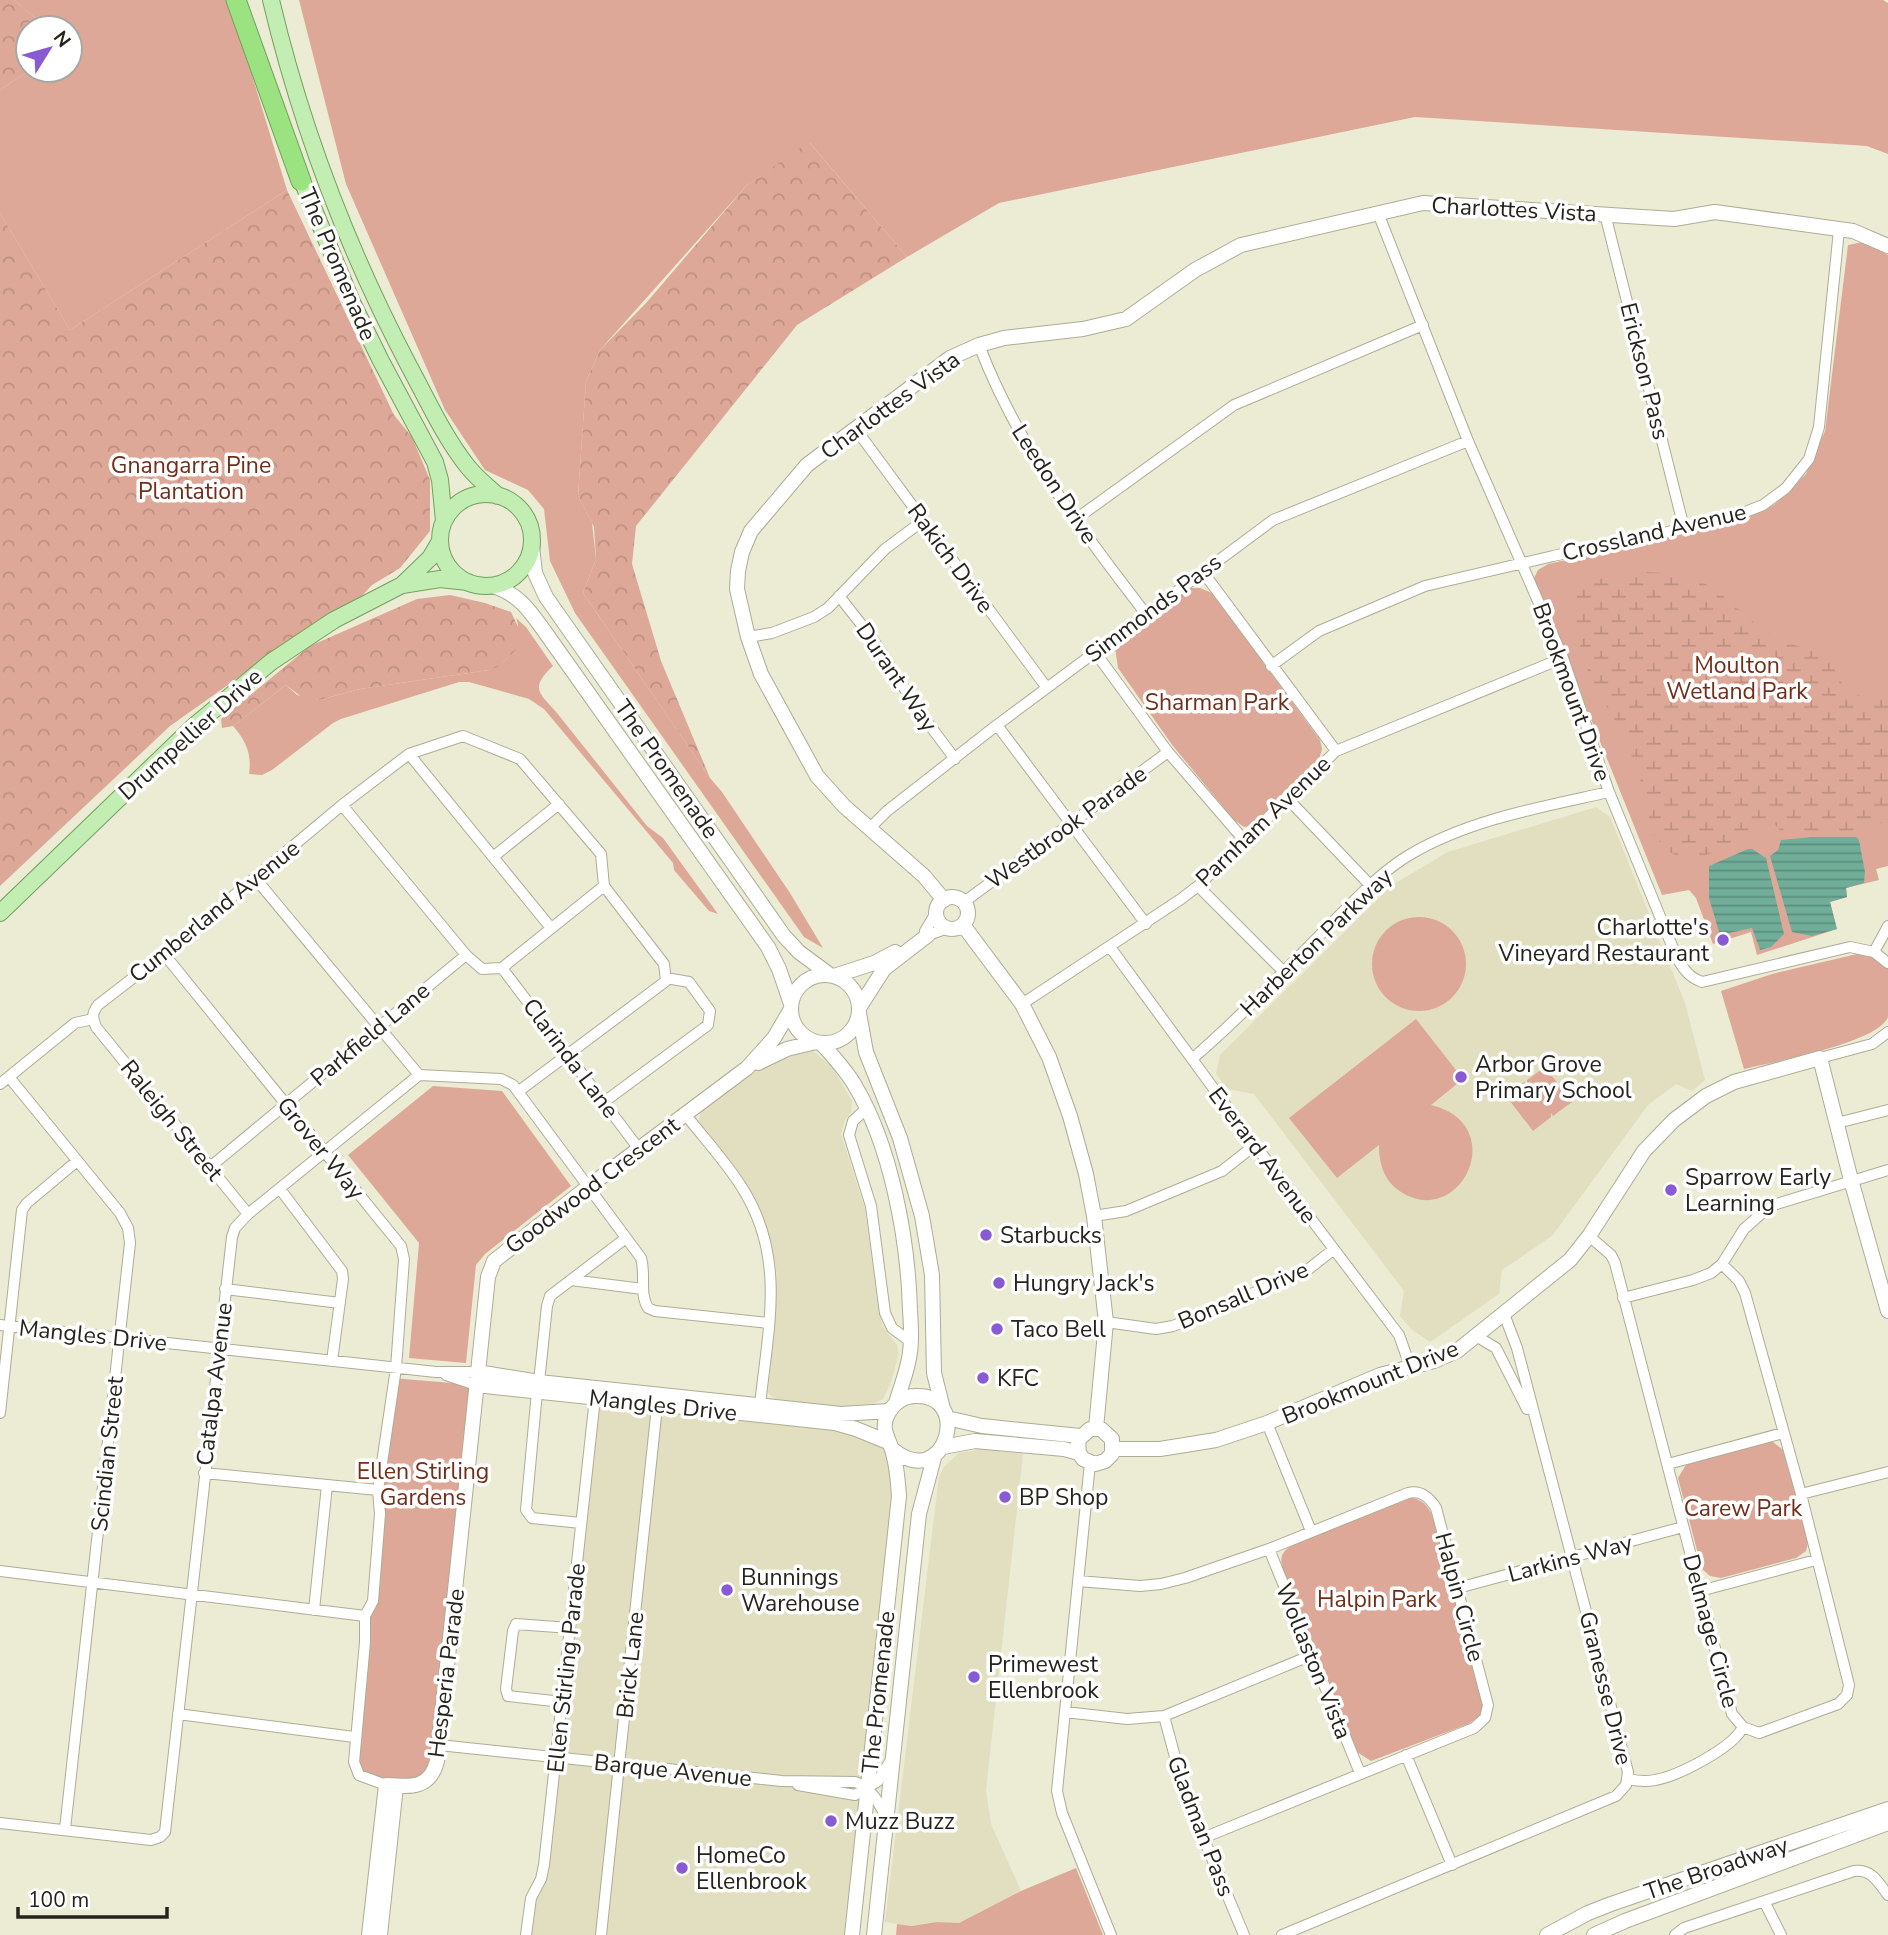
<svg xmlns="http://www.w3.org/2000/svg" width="1888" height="1935" font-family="'Nunito Sans',sans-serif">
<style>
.built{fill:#e1dfc0}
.green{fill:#dda898}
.forest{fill:url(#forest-crowns)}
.wetland{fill:url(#wetland-marsh)}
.water{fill:url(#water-rules)}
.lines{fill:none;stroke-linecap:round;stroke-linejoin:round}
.street-casing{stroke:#aeac96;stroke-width:12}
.secondary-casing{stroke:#aeac96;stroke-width:16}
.primary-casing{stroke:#72a05d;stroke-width:18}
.highway-casing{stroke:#72a05d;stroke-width:21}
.street{stroke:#fff;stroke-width:10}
.secondary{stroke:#fff;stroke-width:14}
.primary{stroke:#c3eeb3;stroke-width:16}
.highway{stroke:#9be280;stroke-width:19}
.poi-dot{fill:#885ad3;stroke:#fff;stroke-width:2.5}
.labels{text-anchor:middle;stroke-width:7;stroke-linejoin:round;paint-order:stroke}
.street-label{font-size:23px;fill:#25241c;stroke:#fff}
.park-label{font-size:23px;fill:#702d18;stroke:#fff}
.poi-label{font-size:23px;fill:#25241c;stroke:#fff;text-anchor:start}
</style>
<defs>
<pattern id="forest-crowns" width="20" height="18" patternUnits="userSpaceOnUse" patternTransform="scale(1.75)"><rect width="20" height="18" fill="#dda898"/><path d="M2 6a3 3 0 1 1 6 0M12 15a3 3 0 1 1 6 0" fill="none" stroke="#be9082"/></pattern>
<pattern id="wetland-marsh" width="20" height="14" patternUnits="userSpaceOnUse" patternTransform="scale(1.75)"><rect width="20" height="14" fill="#dda898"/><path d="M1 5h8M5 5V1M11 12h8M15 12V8" fill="none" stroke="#be9082"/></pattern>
<pattern id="water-rules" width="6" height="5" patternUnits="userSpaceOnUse" patternTransform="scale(1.75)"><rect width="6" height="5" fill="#71ae99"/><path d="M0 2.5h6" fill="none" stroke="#5d8d7c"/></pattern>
</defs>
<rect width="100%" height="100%" fill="#ecebd4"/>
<!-- built -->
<path class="built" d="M 1596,807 L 1610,817 L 1685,1003 L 1705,1080 L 1692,1091 L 1676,1084 L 1648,1105 L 1552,1236 L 1502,1270 L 1499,1294 L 1430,1342 L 1411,1329 L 1400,1316 L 1404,1291 L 1254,1094 L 1227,1089 L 1216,1073 L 1220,1055 L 1392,885 L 1448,852 Z
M 805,1050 L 813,1051 L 833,1068 L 852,1101 L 851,1112 L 845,1120 L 841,1134 L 865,1209 L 879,1313 L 883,1327 L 897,1345 L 899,1354 L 890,1385 L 883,1399 L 869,1406 L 849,1407 L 803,1404 L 775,1399 L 768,1393 L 765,1385 L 777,1275 L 774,1258 L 766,1231 L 699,1121 L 701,1109 L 752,1069 Z
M 595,1398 L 835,1423 L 888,1442 L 898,1479 L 852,1935 L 526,1935 L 541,1879 Z
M 983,1449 L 1023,1454 L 986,1790 L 991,1824 L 1021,1891 L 959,1923 L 937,1922 L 909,1926 L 885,1922 L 939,1476 L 944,1467 L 959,1453 Z"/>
<!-- green -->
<path class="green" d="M 14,0 L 229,0 L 287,190 L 70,330 L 0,213 L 0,90 L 30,70 L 70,70 L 70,28 L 47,28 Z
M 299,0 L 1883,0 L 1888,3 L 1888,154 L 1867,146 L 1415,117 L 999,203 L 907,257 L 810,143 L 747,185 L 600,350 L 586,381 L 578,496 L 592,523 L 596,559 L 583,593 L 710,778 L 722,792 L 790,893 L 823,948 L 804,937 L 575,613 L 550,561 L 544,509 L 528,490 L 485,470 L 445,410 L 346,184 Z
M 1863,242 L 1888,255 L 1888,866 L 1876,869 L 1879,880 L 1846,888 L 1847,897 L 1830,902 L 1837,929 L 1757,955 L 1751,932 L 1713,944 L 1696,898 L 1689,890 L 1662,895 L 1534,578 L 1538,570 L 1548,564 L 1728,525 L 1774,505 L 1806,474 L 1825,431 L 1848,245 Z
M 1189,588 L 1200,588 L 1212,593 L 1320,740 L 1322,749 L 1319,760 L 1252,826 L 1244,827 L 1234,820 L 1173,746 L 1118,668 L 1115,647 Z
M 516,618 L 526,627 L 553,666 C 528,689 541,694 557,713 L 647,826 L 663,838 L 718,914 L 709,911 L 674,870 L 673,863 L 544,709 L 529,699 L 469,682 L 459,682 L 341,719 L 333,723 L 272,770 L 262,775 L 249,774 C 252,754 246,741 233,726 L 286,685 L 297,695 L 319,700 L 360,689 L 489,670 C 508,662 512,655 516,635 C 518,628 519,625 516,618 Z
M1372 964a47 47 0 1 1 94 0a47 47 0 1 1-94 0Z
M 1857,954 L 1870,956 L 1888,968 L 1888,1017 C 1878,1043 1773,1062 1744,1069 L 1721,991 L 1772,974 Z
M 1416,1019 L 1463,1079 L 1431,1105 C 1511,1124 1461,1230 1401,1192 C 1384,1181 1379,1164 1379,1145 L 1337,1178 L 1289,1118 Z
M 1545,1067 L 1572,1102 L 1553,1116 L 1551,1113 L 1551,1117 L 1533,1131 L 1506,1096 L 1524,1082 L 1527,1084 L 1527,1080 Z
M 433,1086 L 502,1091 L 571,1186 L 485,1254 L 476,1265 L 466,1363 L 409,1358 L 419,1243 L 348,1155 Z
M 392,1378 L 476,1385 L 429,1779 L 366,1779 L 354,1762 Z
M 1764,1441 L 1773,1442 L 1783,1450 L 1809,1539 L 1806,1551 L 1796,1558 L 1721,1578 L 1710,1576 L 1702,1569 L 1678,1478 L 1687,1463 Z
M 1405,1497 C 1421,1498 1428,1504 1433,1518 L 1485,1703 L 1480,1716 L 1468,1724 L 1371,1761 L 1357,1752 L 1283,1569 C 1279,1557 1282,1551 1293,1545 Z
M 1076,1868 L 1103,1935 L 896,1935 L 897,1924 L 911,1926 L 937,1922 L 959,1923 L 1021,1891 Z"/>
<!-- forest -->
<path class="forest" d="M 0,0 L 14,0 L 47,28 L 28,28 L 30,70 L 0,90 Z
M 809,142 L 907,257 L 797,325 L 636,526 L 632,564 L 661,661 L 710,778 L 583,593 L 596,559 L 594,527 L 578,496 L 586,381 L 600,350 L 647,302 L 747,185 Z
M 287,190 L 394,415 L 412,437 L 430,480 L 430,531 L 400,568 L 372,585 L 359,599 L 304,631 L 170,726 L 0,886 L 0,213 L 70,330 Z
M 450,595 L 485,603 L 511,612 L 520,631 L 518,648 L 498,667 L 489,670 L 360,689 L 319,700 L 303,698 L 286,685 L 233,726 L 222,728 L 221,719 L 310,646 L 417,599 Z"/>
<!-- wetland -->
<path class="wetland" d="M 1630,572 C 1658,572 1690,572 1714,589 C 1732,602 1747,618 1765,631 C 1784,644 1809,649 1831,656 C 1837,688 1855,702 1888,697 L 1888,820 L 1861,831 L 1782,833 L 1773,822 L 1755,825 L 1744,841 L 1696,859 L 1682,859 L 1668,851 L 1653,834 L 1638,770 L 1618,725 L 1591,682 L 1572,618 L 1577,595 L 1592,581 Z"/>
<!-- water -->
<path class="water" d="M 1811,837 L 1856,837 L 1859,840 L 1865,872 L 1864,883 L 1846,888 L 1847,897 L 1830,902 L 1837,929 L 1812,936 L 1792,932 L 1770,856 L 1778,850 L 1781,840 Z
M 1748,849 L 1752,849 L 1766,858 L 1784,934 L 1771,947 L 1760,950 L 1752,928 L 1720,935 L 1709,898 L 1709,866 Z"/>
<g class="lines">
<defs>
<path id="street" d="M 1378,213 L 1468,441 L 1563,658 L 1609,792 L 1677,958 C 1684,970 1689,977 1702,982 L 1850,947 L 1874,952 L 1888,963
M 1605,214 L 1684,528
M 979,345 C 1017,445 1081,530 1146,614
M 855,428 L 1047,688
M 1076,519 L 1234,405 L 1423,325
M 1203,572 L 1336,751
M 839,596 L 872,638 L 919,711 L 955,759
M 748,637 L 772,633 L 814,617 L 828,608 L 885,549 L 924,520
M 1095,652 L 1168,752 L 1244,840
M 1271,666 L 1319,631 L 1425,586 L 1553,556 L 1725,520 L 1763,505 L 1786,488 L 1809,459 L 1819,427 L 1839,230
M 997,725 L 1146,924
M 409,754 L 551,928
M 1286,797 L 1370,885
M 342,805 L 466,955 L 482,969 L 502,968 L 604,886
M 870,828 L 887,811 L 997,725 L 1273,520 L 1468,441
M 493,857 L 559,804
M 255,878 L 419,1075
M 1198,886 L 1283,971
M 964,902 L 1168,752
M 925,931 L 937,911
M 928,935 L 948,928
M 1110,947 L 1255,1145 L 1399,1335 L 1410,1366
M 1874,952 L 1888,926
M 164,954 L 401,1246 L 404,1259 L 396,1368 L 378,1490 L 204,1473
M 502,968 L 639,1149
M 1022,1004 L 1181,899 L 1198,886 L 1336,751 L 1563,658
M 1820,1058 L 1872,1044 L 1888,1032
M 1192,1059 C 1241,1017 1285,970 1330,925 C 1355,900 1380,872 1411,854 C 1471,819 1542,807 1609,792
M 9,1077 L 120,1213 L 128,1228 L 130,1243 L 65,1829
M 0,1084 L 75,1023 L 93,1019
M 604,1102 L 708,1025 L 710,1011 L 689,982 L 666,978
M 866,1109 L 853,1121 L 849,1135 L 871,1206 L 885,1313 L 892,1328 L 911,1342
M 685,1114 C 704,1138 725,1161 741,1186 C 787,1257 768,1327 760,1405
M 1837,1123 L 1888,1110
M 210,1167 L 466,955
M 280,1189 L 342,1271 L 343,1279 L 332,1361
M 248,1214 L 96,1027 C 92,1017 92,1013 98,1005 L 164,954 L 342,805 L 409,754 L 463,736 L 520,759 L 601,854 L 604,886 L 664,964 L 666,981 L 519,1091
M 1094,1216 L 1126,1211 L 1222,1171 L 1255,1145
M 1589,1236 L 1611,1255 L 1615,1263 L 1732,1714 L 1743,1727 L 1759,1733 L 1838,1704 L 1847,1695 L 1849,1685 L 1801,1494 L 1745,1293 L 1739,1281 L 1722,1264
M 571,1280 L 643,1289
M 225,1289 L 340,1303
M 1623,1298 L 1693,1280 L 1711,1273 L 1722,1264 L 1744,1229 L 1770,1206 L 1888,1170
M 1106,1322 L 1156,1329 L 1173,1326 L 1305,1272 L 1334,1249
M 0,1325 L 436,1372 L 478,1372
M 1476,1336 L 1496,1348 L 1527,1409
M 446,1375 L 476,1385
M 539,1382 L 547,1306 L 550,1296 L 626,1238
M 537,1392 L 526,1510 L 532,1518 L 581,1523
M 0,1413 L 22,1210 L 27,1203 L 77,1161
M 1267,1423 L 1311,1531
M 1090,1463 L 1057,1791 L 1062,1813 L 1111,1935
M 1668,1464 L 1783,1433
M 1801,1494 L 1888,1472
M 1269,1549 L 1360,1773
M 0,1571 L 365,1616 L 365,1642 L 354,1762 L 359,1775 L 386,1785
M 1078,1581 L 1140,1586 L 1161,1584 L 1185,1578 L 1269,1549 L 1408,1493 C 1421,1490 1429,1497 1436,1508 L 1488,1705 L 1485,1718 L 1474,1728 L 1203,1838
M 1458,1588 L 1683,1527
M 1700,1591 L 1816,1560
M 314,1610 L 327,1485
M 365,1616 L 373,1601 L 380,1514 L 378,1490
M 562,1702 L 508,1696 L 506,1689 L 513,1631 L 516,1624 L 570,1628
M 1065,1712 L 1127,1719 L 1164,1716 L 1312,1655
M 178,1714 L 354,1737
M 1164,1716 L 1185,1794 L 1244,1935
M 439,1745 L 782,1781 L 855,1782 C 871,1787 879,1803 886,1817
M 1406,1755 L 1452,1865
M 1628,1779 C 1637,1781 1646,1782 1655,1780 C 1678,1776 1733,1748 1743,1727
M 798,1785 L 855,1795 L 878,1781 L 891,1760
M 0,1823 L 151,1840 L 160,1837 L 165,1832 L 232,1237 L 235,1228 L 248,1214 L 419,1075 L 501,1079 L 513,1085 L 641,1258 C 646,1275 639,1293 648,1308 L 655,1311 L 768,1323
M 1765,1903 L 1781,1935
M 526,1935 L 531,1898 L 541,1879 L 544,1865 L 595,1398
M 601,1935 L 658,1397
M 1282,1935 L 1616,1796 L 1626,1785 L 1628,1772 L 1517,1348 L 1504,1314
M 1675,1935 L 1684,1928 L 1854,1871 C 1872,1869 1878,1882 1888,1895"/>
<path id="secondary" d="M 532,546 L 535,573 L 546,597 L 784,936 L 799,952 L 830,975
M 493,586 C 519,594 530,611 545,632 L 768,947 L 779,969 L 791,1004
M936 913a16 16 0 1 1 32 0a16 16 0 1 1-32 0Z
M 944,900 L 924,876 L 844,806 L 817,776 L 761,674 L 748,637 L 737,589 L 738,571 L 742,552 L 751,531 L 807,465 L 950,358 L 979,345 L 1004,338 L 1083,329 L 1126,319 L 1195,270 L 1241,245 L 1423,203 L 1674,219 L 1715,212 L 1853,231 L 1888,246
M 963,925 L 1022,1004 L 1049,1057 L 1070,1116 L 1086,1174 L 1094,1216 L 1106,1322 L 1096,1428
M791 1009a34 34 0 1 1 68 0a34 34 0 1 1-68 0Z
M 834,976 L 874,963 L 895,952
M 859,1008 L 884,969 L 928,935
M 859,1013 L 866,1052 L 900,1138 L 922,1216 L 932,1275 L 934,1373 L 943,1409
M 821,1043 C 833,1056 845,1069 854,1084 C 891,1145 908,1239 910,1310 C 911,1324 912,1338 910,1352 C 908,1370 901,1386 896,1403
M 758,1063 L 787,1049 L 816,1042
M 478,1372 L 539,1382 L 841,1414 L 889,1411
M 476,1385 L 835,1423 L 856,1429 L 888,1442
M 947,1418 L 982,1426 L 1080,1436
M 943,1447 L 975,1441 L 1064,1449 L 1079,1453 L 1083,1459 L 1095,1464 L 1105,1461 L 1112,1454 L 1112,1439 L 1101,1429 L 1090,1429 L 1078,1440 L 1079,1453
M 1113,1449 L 1160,1449 L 1216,1440 L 1267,1423 L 1380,1375 L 1434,1361 L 1457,1351 L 1570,1260 L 1589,1236 L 1644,1151 L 1674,1120 L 1706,1096 L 1734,1082 L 1820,1058 L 1851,1180 L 1888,1311
M 369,1935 L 386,1785 C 411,1787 430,1789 437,1761 L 488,1277 L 494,1261 L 588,1187 L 747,1068 L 774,1038 L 791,1009
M 380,1935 L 396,1786
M 852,1935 L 899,1496 C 898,1481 897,1467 893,1453 C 889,1438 879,1428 889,1412 C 894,1403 904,1396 915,1396 C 973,1393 946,1494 892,1449
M 874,1935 L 919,1514 L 935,1454
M 1547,1935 L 1588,1913 L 1611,1904 L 1888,1809
M 1594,1935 L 1625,1921 L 1888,1823"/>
<path id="primary" d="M 271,0 C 301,127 348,250 409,366 C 427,399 444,437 468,467 C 477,478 488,487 498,496
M 298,171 L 352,302 L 381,361 L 435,462 L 440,480 L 444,521
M440 540a46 46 0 1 1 92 0a46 46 0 1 1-92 0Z
M 402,585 L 430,558 L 440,541
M 0,913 L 193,727 L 271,662 L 334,620 L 402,585 L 440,579 L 468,582"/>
<path id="highway" d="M 236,0 L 301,181"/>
</defs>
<!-- street casing -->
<use href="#street" class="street-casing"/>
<!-- secondary casing -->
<use href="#secondary" class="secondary-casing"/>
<!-- primary casing -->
<use href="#primary" class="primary-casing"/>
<!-- highway casing -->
<use href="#highway" class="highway-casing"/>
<!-- street -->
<use href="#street" class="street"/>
<!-- secondary -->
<use href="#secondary" class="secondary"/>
<!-- primary -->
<use href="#primary" class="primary"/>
<!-- highway -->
<use href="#highway" class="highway"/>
</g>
<!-- markers -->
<g class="poi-dot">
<circle cx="1723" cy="940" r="7"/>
<circle cx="1461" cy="1077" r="7"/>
<circle cx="1671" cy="1190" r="7"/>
<circle cx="986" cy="1235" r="7"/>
<circle cx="999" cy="1283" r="7"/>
<circle cx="997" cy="1329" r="7"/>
<circle cx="983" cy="1378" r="7"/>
<circle cx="1005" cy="1497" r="7"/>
<circle cx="727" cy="1590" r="7"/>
<circle cx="974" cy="1677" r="7"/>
<circle cx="831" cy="1821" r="7"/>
<circle cx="682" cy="1868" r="7"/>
</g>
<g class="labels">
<!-- street labels -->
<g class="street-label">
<text transform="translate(1514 209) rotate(3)" y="8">Charlottes Vista</text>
<text transform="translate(338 264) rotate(67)" y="8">The Promenade</text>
<text transform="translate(1645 371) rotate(76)" y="8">Erickson Pass</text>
<text transform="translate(890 405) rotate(-36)" y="8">Charlottes Vista</text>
<text transform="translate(1055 484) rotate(57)" y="8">Leedon Drive</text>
<text transform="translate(1654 532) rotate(-13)" y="8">Crossland Avenue</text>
<text transform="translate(951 558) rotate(54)" y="8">Rakich Drive</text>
<text transform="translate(1153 608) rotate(-37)" y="8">Simmonds Pass</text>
<text transform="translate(897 677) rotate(56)" y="8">Durant Way</text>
<text transform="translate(1572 692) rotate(70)" y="8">Brookmount Drive</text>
<text transform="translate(190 734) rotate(-42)" y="8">Drumpellier Drive</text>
<text transform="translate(667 769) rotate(55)" y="8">The Promenade</text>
<text transform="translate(1263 821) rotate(-44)" y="8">Parnham Avenue</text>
<text transform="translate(1066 827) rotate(-36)" y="8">Westbrook Parade</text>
<text transform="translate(214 911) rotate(-39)" y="8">Cumberland Avenue</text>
<text transform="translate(1316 942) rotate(-44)" y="8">Harberton Parkway</text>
<text transform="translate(370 1034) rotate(-40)" y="8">Parkfield Lane</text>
<text transform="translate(571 1058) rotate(53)" y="8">Clarinda Lane</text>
<text transform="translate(172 1120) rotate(51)" y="8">Raleigh Street</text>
<text transform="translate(321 1148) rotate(51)" y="8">Grover Way</text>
<text transform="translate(1263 1155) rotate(53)" y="8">Everard Avenue</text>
<text transform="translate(592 1185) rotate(-37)" y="8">Goodwood Crescent</text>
<text transform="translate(1243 1295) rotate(-23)" y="8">Bonsall Drive</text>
<text transform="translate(93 1335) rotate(6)" y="8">Mangles Drive</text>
<text transform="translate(1370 1382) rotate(-22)" y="8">Brookmount Drive</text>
<text transform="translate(214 1384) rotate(-83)" y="8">Catalpa Avenue</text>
<text transform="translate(663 1405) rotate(6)" y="8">Mangles Drive</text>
<text transform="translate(107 1454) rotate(-84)" y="8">Scindian Street</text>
<text transform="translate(1570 1558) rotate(-15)" y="8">Larkins Way</text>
<text transform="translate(1460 1597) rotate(75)" y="8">Halpin Circle</text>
<text transform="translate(1711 1631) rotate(75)" y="8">Delmage Circle</text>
<text transform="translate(1314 1661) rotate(68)" y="8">Wollaston Vista</text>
<text transform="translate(630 1665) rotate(-84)" y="8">Brick Lane</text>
<text transform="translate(566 1668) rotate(-84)" y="8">Ellen Stirling Parade</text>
<text transform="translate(446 1673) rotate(-83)" y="8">Hesperia Parade</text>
<text transform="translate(1606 1688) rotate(76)" y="8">Granesse Drive</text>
<text transform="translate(878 1692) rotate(-84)" y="8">The Promenade</text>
<text transform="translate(673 1770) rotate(6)" y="8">Barque Avenue</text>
<text transform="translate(1201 1826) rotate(69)" y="8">Gladman Pass</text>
<text transform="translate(1716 1868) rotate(-19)" y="8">The Broadway</text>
</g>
<!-- park labels -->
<g class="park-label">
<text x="191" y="473">Gnangarra Pine<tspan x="191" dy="26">Plantation</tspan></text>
<text x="1737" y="673">Moulton<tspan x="1737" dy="26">Wetland Park</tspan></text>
<text x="1217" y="710">Sharman Park</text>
<text x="423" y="1479">Ellen Stirling<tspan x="423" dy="26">Gardens</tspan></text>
<text x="1743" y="1516">Carew Park</text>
<text x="1377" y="1607">Halpin Park</text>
</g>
<!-- poi labels -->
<g class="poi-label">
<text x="1709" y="935" text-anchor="end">Charlotte's<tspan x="1709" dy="26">Vineyard Restaurant</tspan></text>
<text x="1475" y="1072">Arbor Grove<tspan x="1475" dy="26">Primary School</tspan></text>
<text x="1685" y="1185">Sparrow Early<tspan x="1685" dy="26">Learning</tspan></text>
<text x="1000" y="1243">Starbucks</text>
<text x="1013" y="1291">Hungry Jack's</text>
<text x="1011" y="1337">Taco Bell</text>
<text x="997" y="1386">KFC</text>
<text x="1019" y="1505">BP Shop</text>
<text x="741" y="1585">Bunnings<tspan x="741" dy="26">Warehouse</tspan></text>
<text x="988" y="1672">Primewest<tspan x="988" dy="26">Ellenbrook</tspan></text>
<text x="845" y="1829">Muzz Buzz</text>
<text x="696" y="1863">HomeCo<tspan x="696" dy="26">Ellenbrook</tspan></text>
</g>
</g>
<!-- north arrow -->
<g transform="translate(49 49) rotate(53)"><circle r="33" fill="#ffffff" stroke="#a8a7a4" stroke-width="2"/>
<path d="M0-5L12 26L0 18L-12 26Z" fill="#885ad3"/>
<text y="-10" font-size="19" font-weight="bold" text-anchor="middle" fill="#25241c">N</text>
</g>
<!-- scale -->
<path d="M18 1907v10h149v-10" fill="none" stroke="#25241c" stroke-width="3.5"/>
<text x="28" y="1907" font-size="21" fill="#25241c" stroke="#ffffff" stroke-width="5" paint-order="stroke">100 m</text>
</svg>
